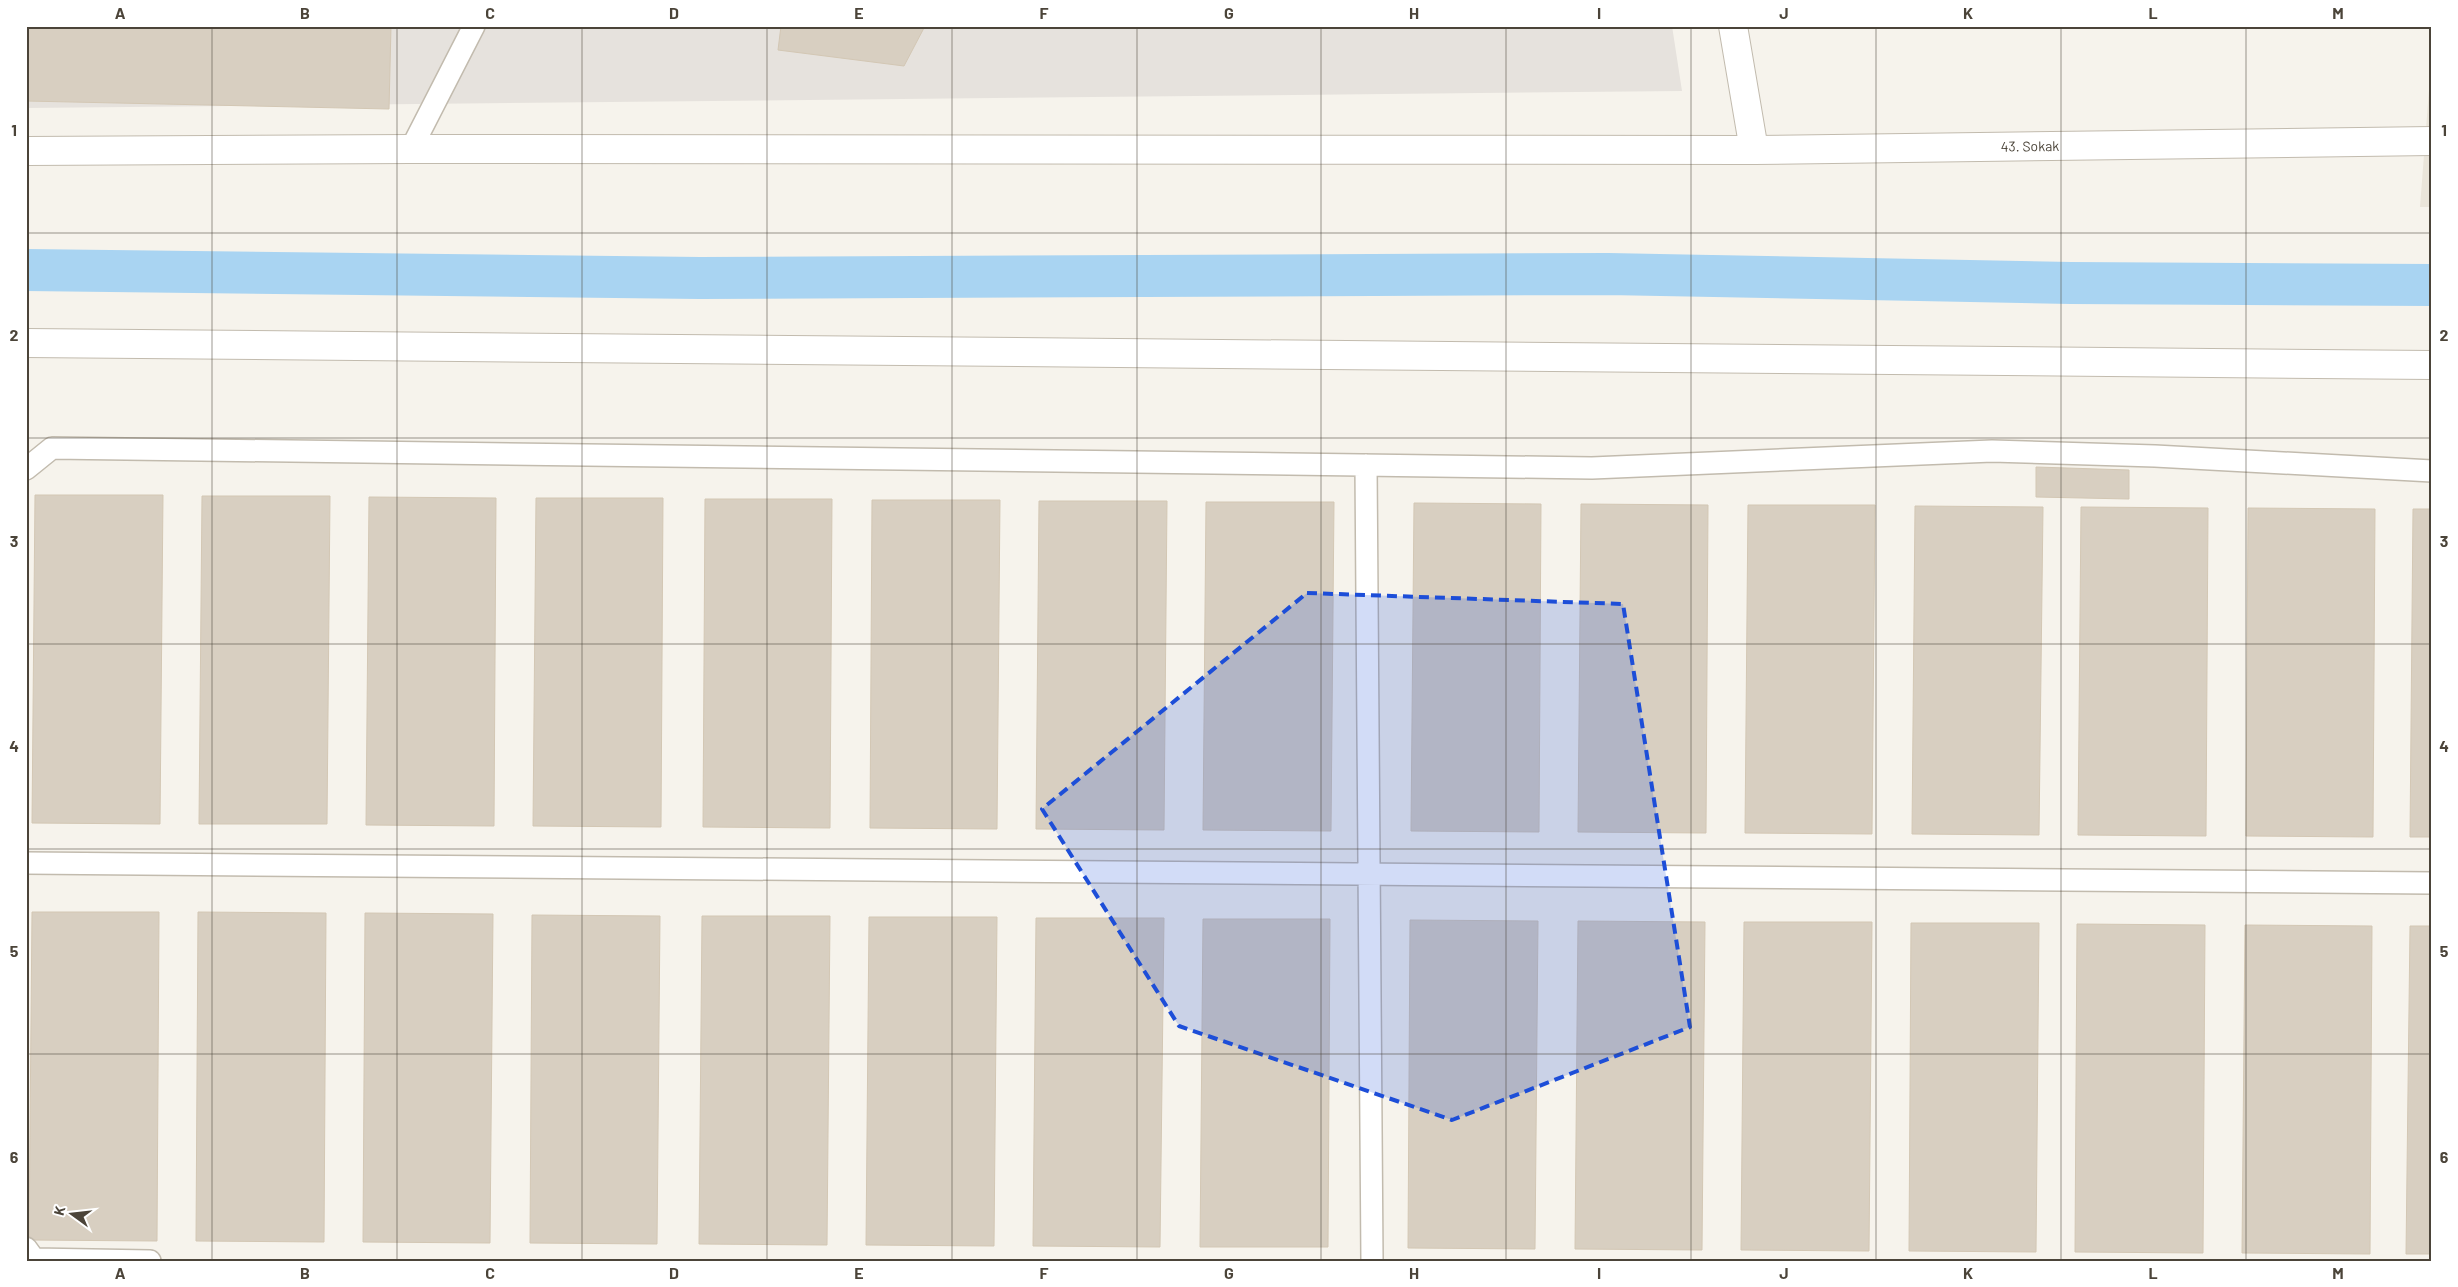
<svg xmlns="http://www.w3.org/2000/svg" width="2458" height="1287" font-family="Barlow,sans-serif">
<style>
.residential{fill:#eae5da}
.industrial{fill:#e6e2dd}
.lines{fill:none;stroke-linecap:round;stroke-linejoin:round}
.canal{stroke:#a9d4f2;stroke-width:42}
.building{fill:#d8cfc1;stroke:#d3c7b4}
.service-casing{stroke:#c2bbae;stroke-width:24}
.minor-casing{stroke:#c2bbae;stroke-width:30}
.tertiary-casing{stroke:#c2bbae;stroke-width:30}
.service{stroke:#fff;stroke-width:21}
.minor{stroke:#fff;stroke-width:28}
.tertiary{stroke:#fff;stroke-width:28}
.marked{fill:#1d4ed8;fill-opacity:0.2;stroke:#1d4ed8;stroke-width:4;stroke-dasharray:10 6;stroke-linejoin:round}
.grid{fill:none;stroke:#4b4439;stroke-width:1;stroke-opacity:0.55}
.labels{text-anchor:middle;stroke-width:4;stroke-linejoin:round;paint-order:stroke}
.street-label{font-size:14px;fill:#4b4439;stroke:#fff}
.neatline{fill:none;stroke:#4b4439;stroke-width:2}
.grid-label{font-size:16px;text-anchor:middle;font-weight:bold;fill:#4b4439}
</style>
<rect width="100%" height="100%" fill="#f6f3ec"/>
<!-- residential -->
<path class="residential" d="M 2432,51 L 2432,207 L 2420,207 Z"/>
<!-- industrial -->
<path class="industrial" d="M 26,26 L 1672,26 L 1682,91 L 26,108 Z"/>
<g class="lines">
<!-- canal -->
<path class="canal" d="M 26,270 L 700,278 L 1608,274 L 2071,283 L 2432,285"/>
</g>
<!-- building -->
<path class="building" d="M 26,26 L 391,26 L 389,109 L 26,101 Z
M 781,26 L 925,26 L 904,66 L 778,50 Z
M 2036,467 L 2129,470 L 2129,499 L 2036,497 Z
M 35,495 L 163,495 L 160,824 L 32,823 Z
M 202,496 L 330,496 L 327,824 L 199,824 Z
M 369,497 L 496,498 L 494,826 L 366,825 Z
M 536,498 L 663,498 L 661,827 L 533,826 Z
M 705,499 L 832,499 L 830,828 L 703,827 Z
M 872,500 L 1000,500 L 997,829 L 870,828 Z
M 1039,501 L 1167,501 L 1164,830 L 1036,829 Z
M 1206,502 L 1334,502 L 1331,831 L 1203,830 Z
M 1414,503 L 1541,504 L 1539,832 L 1411,831 Z
M 1581,504 L 1708,505 L 1706,833 L 1578,832 Z
M 1748,505 L 1875,505 L 1872,834 L 1745,833 Z
M 1915,506 L 2043,507 L 2039,835 L 1912,834 Z
M 2081,507 L 2208,508 L 2206,836 L 2078,835 Z
M 2248,508 L 2375,509 L 2373,837 L 2246,836 Z
M 2413,509 L 2432,509 L 2432,837 L 2410,837 Z
M 32,912 L 159,912 L 157,1241 L 29,1240 Z
M 198,912 L 326,913 L 324,1242 L 196,1241 Z
M 365,913 L 493,914 L 490,1243 L 363,1242 Z
M 532,915 L 660,916 L 657,1244 L 530,1243 Z
M 702,916 L 830,916 L 827,1245 L 699,1244 Z
M 869,917 L 997,917 L 994,1246 L 866,1245 Z
M 1036,918 L 1164,918 L 1160,1247 L 1033,1246 Z
M 1203,919 L 1330,919 L 1328,1247 L 1200,1247 Z
M 1410,920 L 1538,921 L 1535,1249 L 1408,1248 Z
M 1578,921 L 1705,922 L 1702,1250 L 1575,1249 Z
M 1744,922 L 1872,922 L 1869,1251 L 1741,1250 Z
M 1911,923 L 2039,923 L 2036,1252 L 1909,1251 Z
M 2077,924 L 2205,925 L 2203,1253 L 2075,1252 Z
M 2245,925 L 2372,926 L 2370,1254 L 2242,1253 Z
M 2410,926 L 2432,926 L 2432,1254 L 2406,1254 Z"/>
<g class="lines">
<defs>
<path id="service" d="M 411,149 L 474,26
M 1366,465 L 1372,1261
M 26,469 L 52,448 L 1592,468 L 1992,451 L 2155,456 L 2432,471
M 26,863 L 2432,883
M 26,1248 L 34,1259 L 150,1261"/>
<path id="minor" d="M 26,343 L 2432,365"/>
<g id="tertiary">
<path d="M 1733,26 L 1754,150"/>
<path id="s1" d="M 26,151 L 411,149 L 1754,150 L 2432,141"/>
</g>
</defs>
<!-- service casing -->
<use href="#service" class="service-casing"/>
<!-- minor casing -->
<use href="#minor" class="minor-casing"/>
<!-- tertiary casing -->
<use href="#tertiary" class="tertiary-casing"/>
<!-- service -->
<use href="#service" class="service"/>
<!-- minor -->
<use href="#minor" class="minor"/>
<!-- tertiary -->
<use href="#tertiary" class="tertiary"/>
</g>
<!-- marked area -->
<path class="marked" d="M 1307,593 L 1623,604 L 1690,1027 L 1452,1120 L 1179,1026 L 1042,809 Z"/>
<!-- grid -->
<path class="grid" d="M 212,26 L 212,1261M 397,26 L 397,1261M 582,26 L 582,1261M 767,26 L 767,1261M 952,26 L 952,1261M 1137,26 L 1137,1261M 1321,26 L 1321,1261M 1506,26 L 1506,1261M 1691,26 L 1691,1261M 1876,26 L 1876,1261M 2061,26 L 2061,1261M 2246,26 L 2246,1261M 26,233 L 2432,233M 26,438 L 2432,438M 26,644 L 2432,644M 26,849 L 2432,849M 26,1054 L 2432,1054"/>
<g class="labels">
<!-- street labels -->
<g class="street-label">
<text dy="5" stroke="none"><textPath href="#s1" startOffset="2004">43. Sokak</textPath></text>
</g>
</g>
<!-- border -->
<rect width="2458" height="1287" fill="none" stroke="#ffffff" stroke-width="55"/>
<!-- north arrow -->
<g transform="translate(72 1214) rotate(285)" stroke="#ffffff" stroke-width="4" paint-order="stroke">
<path d="M0-4L9 19L0 12L-9 19Z" fill="#4b4439"/>
<text y="-8" font-size="14" font-weight="bold" text-anchor="middle" fill="#4b4439">K</text>
</g>
<rect x="28" y="28" width="2402" height="1232" class="neatline"/>
<g class="grid-label">
<text x="120" y="19">A</text>
<text x="305" y="19">B</text>
<text x="490" y="19">C</text>
<text x="674" y="19">D</text>
<text x="859" y="19">E</text>
<text x="1044" y="19">F</text>
<text x="1229" y="19">G</text>
<text x="1414" y="19">H</text>
<text x="1599" y="19">I</text>
<text x="1784" y="19">J</text>
<text x="1968" y="19">K</text>
<text x="2153" y="19">L</text>
<text x="2338" y="19">M</text>
<text x="14" y="136">1</text>
<text x="2444" y="136">1</text>
<text x="14" y="341">2</text>
<text x="2444" y="341">2</text>
<text x="14" y="547">3</text>
<text x="2444" y="547">3</text>
<text x="14" y="752">4</text>
<text x="2444" y="752">4</text>
<text x="14" y="957">5</text>
<text x="2444" y="957">5</text>
<text x="14" y="1163">6</text>
<text x="2444" y="1163">6</text>
<text x="120" y="1279">A</text>
<text x="305" y="1279">B</text>
<text x="490" y="1279">C</text>
<text x="674" y="1279">D</text>
<text x="859" y="1279">E</text>
<text x="1044" y="1279">F</text>
<text x="1229" y="1279">G</text>
<text x="1414" y="1279">H</text>
<text x="1599" y="1279">I</text>
<text x="1784" y="1279">J</text>
<text x="1968" y="1279">K</text>
<text x="2153" y="1279">L</text>
<text x="2338" y="1279">M</text>
</g>
</svg>
